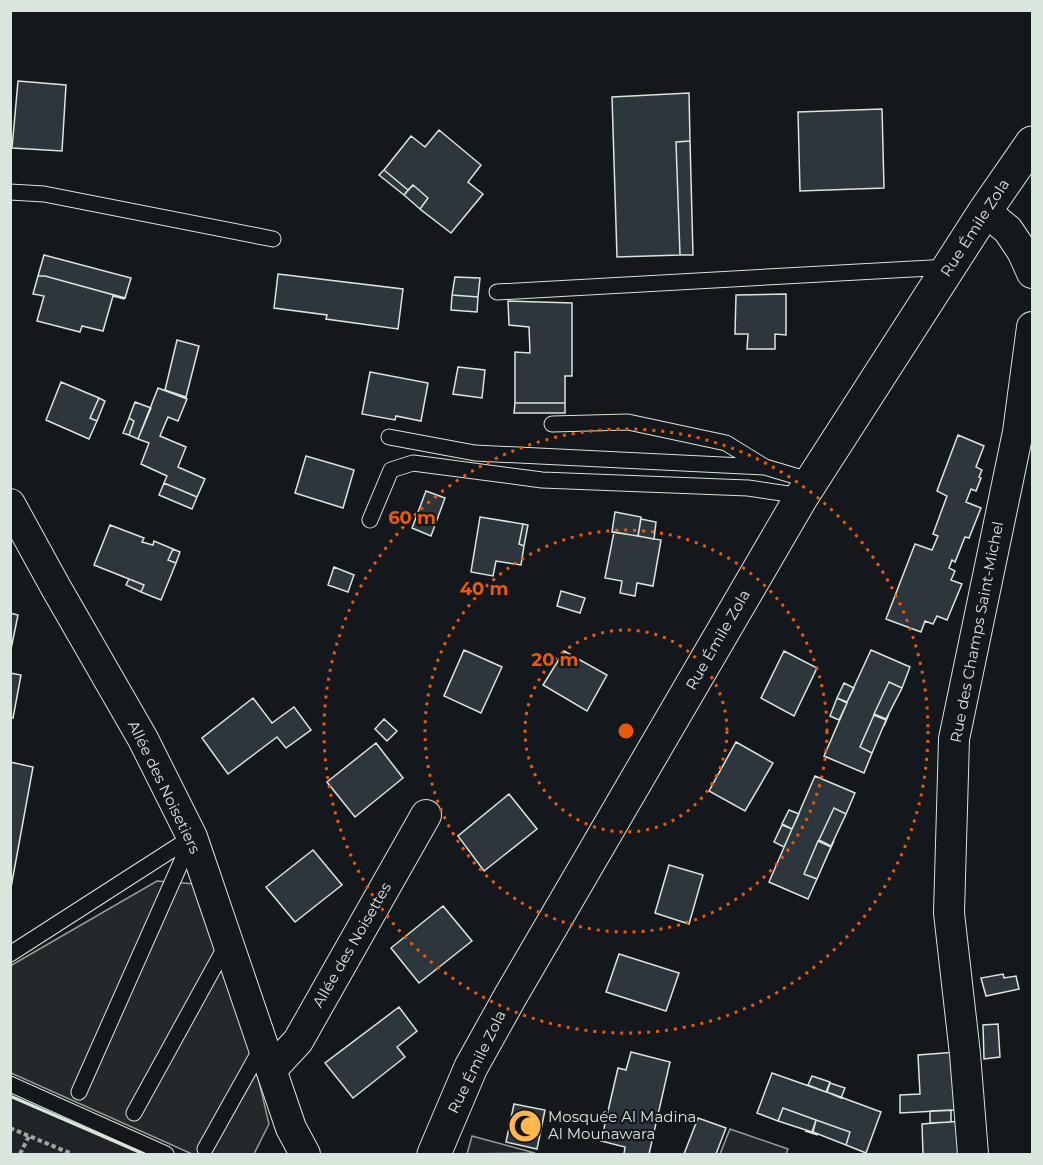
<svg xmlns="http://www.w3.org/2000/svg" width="1043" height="1165" font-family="Montserrat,sans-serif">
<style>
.green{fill:#202428;stroke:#939e99;stroke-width:1.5}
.parking{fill:#24282b;stroke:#939e99;stroke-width:1.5}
.building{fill:#2c363c;stroke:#d8e6dc;stroke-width:1.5}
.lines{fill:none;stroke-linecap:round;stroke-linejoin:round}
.lane-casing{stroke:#d8e6dc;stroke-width:17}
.street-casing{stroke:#d8e6dc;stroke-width:32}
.primary-casing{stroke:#d8e6dc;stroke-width:35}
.path{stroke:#9da8a2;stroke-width:4;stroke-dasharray:4.5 3;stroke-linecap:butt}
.lane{stroke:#14181c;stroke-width:15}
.street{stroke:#14181c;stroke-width:30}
.primary{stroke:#14181c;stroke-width:33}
.wall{stroke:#d8e6dc;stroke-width:3}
.ring{fill:none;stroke:#e8590c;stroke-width:3;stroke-dasharray:3 6}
.labels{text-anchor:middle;stroke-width:4.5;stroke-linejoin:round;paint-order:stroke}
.street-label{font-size:15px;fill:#d8e6dc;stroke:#14181c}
.poi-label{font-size:15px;fill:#d8e6dc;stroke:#14181c;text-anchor:start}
.centre{fill:#e8590c;stroke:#14181c;stroke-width:3}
.ring-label{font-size:18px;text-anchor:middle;font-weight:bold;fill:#e8590c;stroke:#14181c;stroke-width:4.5;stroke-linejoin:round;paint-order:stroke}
</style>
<rect width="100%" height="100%" fill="#14181c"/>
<!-- green -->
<path class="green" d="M 10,1096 L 11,1096 L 144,1154 L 11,1154 Z
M 472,1136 L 535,1153 L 467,1154 Z"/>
<!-- parking -->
<path class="parking" d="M 157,881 L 195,884 L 252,1052 L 269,1124 L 254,1154 L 192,1154 L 11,1073 L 10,966 Z
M 730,1129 L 788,1149 L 786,1154 L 720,1154 Z"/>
<!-- building -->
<path class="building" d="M 18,81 L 66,85 L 62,151 L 12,148 Z
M 689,93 L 690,141 L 676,142 L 680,255 L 617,257 L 612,97 Z
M 882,109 L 884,188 L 800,191 L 798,112 Z
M 439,130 L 481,165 L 468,182 L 483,194 L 451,233 L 420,209 L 428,198 L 413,185 L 408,190 L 384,170 L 411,136 L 425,147 Z
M 690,141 L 693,255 L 680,255 L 676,142 Z
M 384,170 L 408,190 L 404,195 L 379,175 Z
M 413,185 L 428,198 L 420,209 L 404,195 Z
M 44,255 L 131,278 L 125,298 L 45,276 L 38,276 Z
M 278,274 L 403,289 L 398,329 L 326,319 L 327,315 L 274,308 Z
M 38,276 L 45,276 L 125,298 L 124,299 L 113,296 L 103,331 L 82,326 L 80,332 L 37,321 L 44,296 L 33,294 Z
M 455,277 L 480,278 L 478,297 L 452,295 Z
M 786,294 L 786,335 L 775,334 L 775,349 L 747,349 L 748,334 L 735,334 L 736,295 Z
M 452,295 L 478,297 L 477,312 L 451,310 Z
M 508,301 L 572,303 L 572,376 L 565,376 L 565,403 L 515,403 L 515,352 L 530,353 L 529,327 L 509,325 Z
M 177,340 L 199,346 L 186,397 L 165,390 Z
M 458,367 L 485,370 L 482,398 L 453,394 Z
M 370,372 L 428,383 L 421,421 L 396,416 L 395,420 L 362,414 Z
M 61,382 L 99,398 L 90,418 L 97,421 L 89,439 L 46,420 Z
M 158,388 L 187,399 L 178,421 L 168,417 L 160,436 L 186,447 L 178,467 L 205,479 L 197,497 L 164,483 L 167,476 L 141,464 L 149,443 L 138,439 Z
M 99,398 L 105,401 L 97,421 L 90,418 Z
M 135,402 L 151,408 L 138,439 L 129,435 L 134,421 L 129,418 Z
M 515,403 L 565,403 L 565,413 L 514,413 Z
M 129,418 L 134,421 L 129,435 L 123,433 Z
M 958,435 L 984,446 L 976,467 L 982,470 L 979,477 L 981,478 L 976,491 L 971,489 L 966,502 L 981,508 L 969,538 L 965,537 L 955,562 L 952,560 L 949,568 L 955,571 L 951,580 L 962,584 L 947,620 L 937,616 L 933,624 L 925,621 L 921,632 L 886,619 L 915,544 L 932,550 L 938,536 L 933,534 L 947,496 L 937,491 Z
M 306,456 L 354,470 L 343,508 L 295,493 Z
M 164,483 L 197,497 L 192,509 L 159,495 Z
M 426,491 L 445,498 L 431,536 L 412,528 Z
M 615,512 L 641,517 L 638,536 L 612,532 Z
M 480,517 L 523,524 L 519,544 L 524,546 L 521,565 L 496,561 L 493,576 L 471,572 Z
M 641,519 L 656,522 L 654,539 L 638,536 Z
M 523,524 L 528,525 L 524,546 L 519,544 Z
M 110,525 L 144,538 L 142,542 L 153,545 L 154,541 L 173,549 L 168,560 L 176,563 L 161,600 L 141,592 L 144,585 L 94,565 Z
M 614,532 L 661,540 L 653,586 L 637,583 L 635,596 L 620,593 L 622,581 L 605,578 Z
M 173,549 L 180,552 L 176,563 L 168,560 Z
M 334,567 L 354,575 L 348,592 L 328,585 Z
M 129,579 L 144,585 L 141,592 L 126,585 Z
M 561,591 L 585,598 L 580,613 L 557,606 Z
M 10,613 L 18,615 L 10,654 Z
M 464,650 L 502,667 L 481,713 L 444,696 Z
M 871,650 L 910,667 L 902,688 L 889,682 L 874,714 L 886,719 L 889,714 L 884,726 L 886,720 L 874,715 L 860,747 L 872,753 L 864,773 L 824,756 L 847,703 L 837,698 L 847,702 Z
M 564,651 L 607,675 L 587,711 L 543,685 Z
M 784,651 L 817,668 L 794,716 L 761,698 Z
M 10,673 L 21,675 L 13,718 L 10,717 Z
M 889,682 L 902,688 L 886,719 L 874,714 Z
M 844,683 L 854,688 L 847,702 L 837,698 Z
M 253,698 L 272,723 L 294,707 L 311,730 L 286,748 L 277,737 L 228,774 L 202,738 Z
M 837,698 L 847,703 L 839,720 L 830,716 Z
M 874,715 L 886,720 L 872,753 L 860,747 Z
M 384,719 L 397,731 L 387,741 L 375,729 Z
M 736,742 L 773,763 L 745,811 L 709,791 Z
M 376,743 L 403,778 L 355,817 L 327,782 Z
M 10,762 L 33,767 L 10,893 Z
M 815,776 L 855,793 L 846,814 L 834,808 L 819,840 L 831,846 L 834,841 L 829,852 L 831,847 L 818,841 L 804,874 L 817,879 L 808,899 L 769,882 L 792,829 L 782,825 L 792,829 Z
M 509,794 L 537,829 L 484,871 L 458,836 Z
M 834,808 L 846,814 L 831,846 L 819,840 Z
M 789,810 L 799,814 L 792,829 L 782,824 Z
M 782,825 L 792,829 L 784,847 L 774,842 Z
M 818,841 L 831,847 L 817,879 L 804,874 Z
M 313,850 L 342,885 L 295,922 L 266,887 Z
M 669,865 L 703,875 L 689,924 L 655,913 Z
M 443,906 L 472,941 L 419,983 L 391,948 Z
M 619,954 L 679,973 L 666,1011 L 606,992 Z
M 1003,974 L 1004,978 L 1016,976 L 1019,989 L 986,996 L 981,978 Z
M 399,1007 L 417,1031 L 397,1047 L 405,1057 L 353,1098 L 325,1063 Z
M 998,1024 L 1000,1057 L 984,1059 L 983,1025 Z
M 631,1052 L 670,1062 L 649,1154 L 624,1154 L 625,1147 L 601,1141 L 618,1068 L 626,1070 Z
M 957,1052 L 955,1110 L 900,1113 L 900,1095 L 920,1094 L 918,1055 Z
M 772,1073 L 826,1092 L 830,1082 L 827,1092 L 881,1112 L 866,1153 L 846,1145 L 850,1132 L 816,1120 L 813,1132 L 818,1135 L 805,1131 L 812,1132 L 816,1120 L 783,1108 L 778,1121 L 757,1113 Z
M 812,1076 L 830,1082 L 826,1092 L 808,1085 Z
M 830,1083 L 845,1088 L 841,1098 L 827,1092 Z
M 514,1104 L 545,1110 L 537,1149 L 506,1142 Z
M 783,1108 L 816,1120 L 812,1132 L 778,1121 Z
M 951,1110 L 951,1122 L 930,1123 L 930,1111 Z
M 698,1118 L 726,1128 L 716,1154 L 684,1154 Z
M 816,1120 L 850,1132 L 846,1145 L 813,1132 Z
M 962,1121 L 962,1153 L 958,1152 L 958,1154 L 923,1154 L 922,1124 Z"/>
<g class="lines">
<defs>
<path id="lane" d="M 10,192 L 44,194 L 273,239
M 497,292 L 949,267
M 552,424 L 628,422 L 726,443 L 765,467 L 812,481
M 389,437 L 475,453 L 765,467
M 370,520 L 391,470 L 413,463 L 542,480 L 748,488 L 802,496
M 10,954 L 192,837
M 10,1084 L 166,1154
M 79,1092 L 191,840
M 134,1113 L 228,942
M 205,1149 L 262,1047"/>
<path id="street" d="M 985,211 L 1008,230 L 1022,251 L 1032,273
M 10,504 L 55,586 L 143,739 L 192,837 L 291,1128 L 305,1154
M 272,1069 L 298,1041 L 426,815
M 973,1154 L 965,1054 L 949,913 L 954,739 L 1018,432 L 1032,327"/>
<path id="primary" d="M 434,1154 L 471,1067 L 510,997 L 802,496 L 985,211 L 1032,143"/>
</defs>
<!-- lane casing -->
<use href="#lane" class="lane-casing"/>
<!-- street casing -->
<use href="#street" class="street-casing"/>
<!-- primary casing -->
<use href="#primary" class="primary-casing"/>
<!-- path -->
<path class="path" d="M 10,1128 L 72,1154
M 20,1154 L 29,1136"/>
<!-- lane -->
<use href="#lane" class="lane"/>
<!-- street -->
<use href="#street" class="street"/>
<!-- primary -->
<use href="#primary" class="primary"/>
<!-- wall -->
<path class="wall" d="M 10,1096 L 144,1154"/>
</g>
<!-- distance rings -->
<g class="ring">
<circle cx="626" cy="731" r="101"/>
<circle cx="626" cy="731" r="201"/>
<circle cx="626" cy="731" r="302"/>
</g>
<!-- icons -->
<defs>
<symbol id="mosque-disc" viewBox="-11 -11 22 22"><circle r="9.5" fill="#ffb74d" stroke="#14181c"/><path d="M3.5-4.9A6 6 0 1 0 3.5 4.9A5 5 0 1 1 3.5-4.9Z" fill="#111"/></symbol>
</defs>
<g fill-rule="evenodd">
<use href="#mosque-disc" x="506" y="1107" width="38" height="38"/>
</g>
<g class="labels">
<!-- street labels -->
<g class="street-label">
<text transform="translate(975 228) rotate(-57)" y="5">Rue Émile Zola</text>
<text transform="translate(977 632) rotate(-79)" y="5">Rue des Champs Saint-Michel</text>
<text transform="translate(718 640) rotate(-60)" y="5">Rue Émile Zola</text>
<text transform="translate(164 787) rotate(64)" y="5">Allée des Noisetiers</text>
<text transform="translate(352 945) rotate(-60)" y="5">Allée des Noisettes</text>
<text transform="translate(477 1062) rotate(-64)" y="5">Rue Émile Zola</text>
</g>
<!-- poi labels -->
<g class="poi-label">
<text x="548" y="1122">Mosquée Al Madina<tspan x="548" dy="17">Al Mounawara</tspan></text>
</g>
</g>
<circle cx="626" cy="731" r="9" class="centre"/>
<g class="ring-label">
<text x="412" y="524">60 m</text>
<text x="484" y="595">40 m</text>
<text x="555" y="666">20 m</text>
</g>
<!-- border -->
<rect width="1043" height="1165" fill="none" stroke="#d8e6dc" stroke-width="24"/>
</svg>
